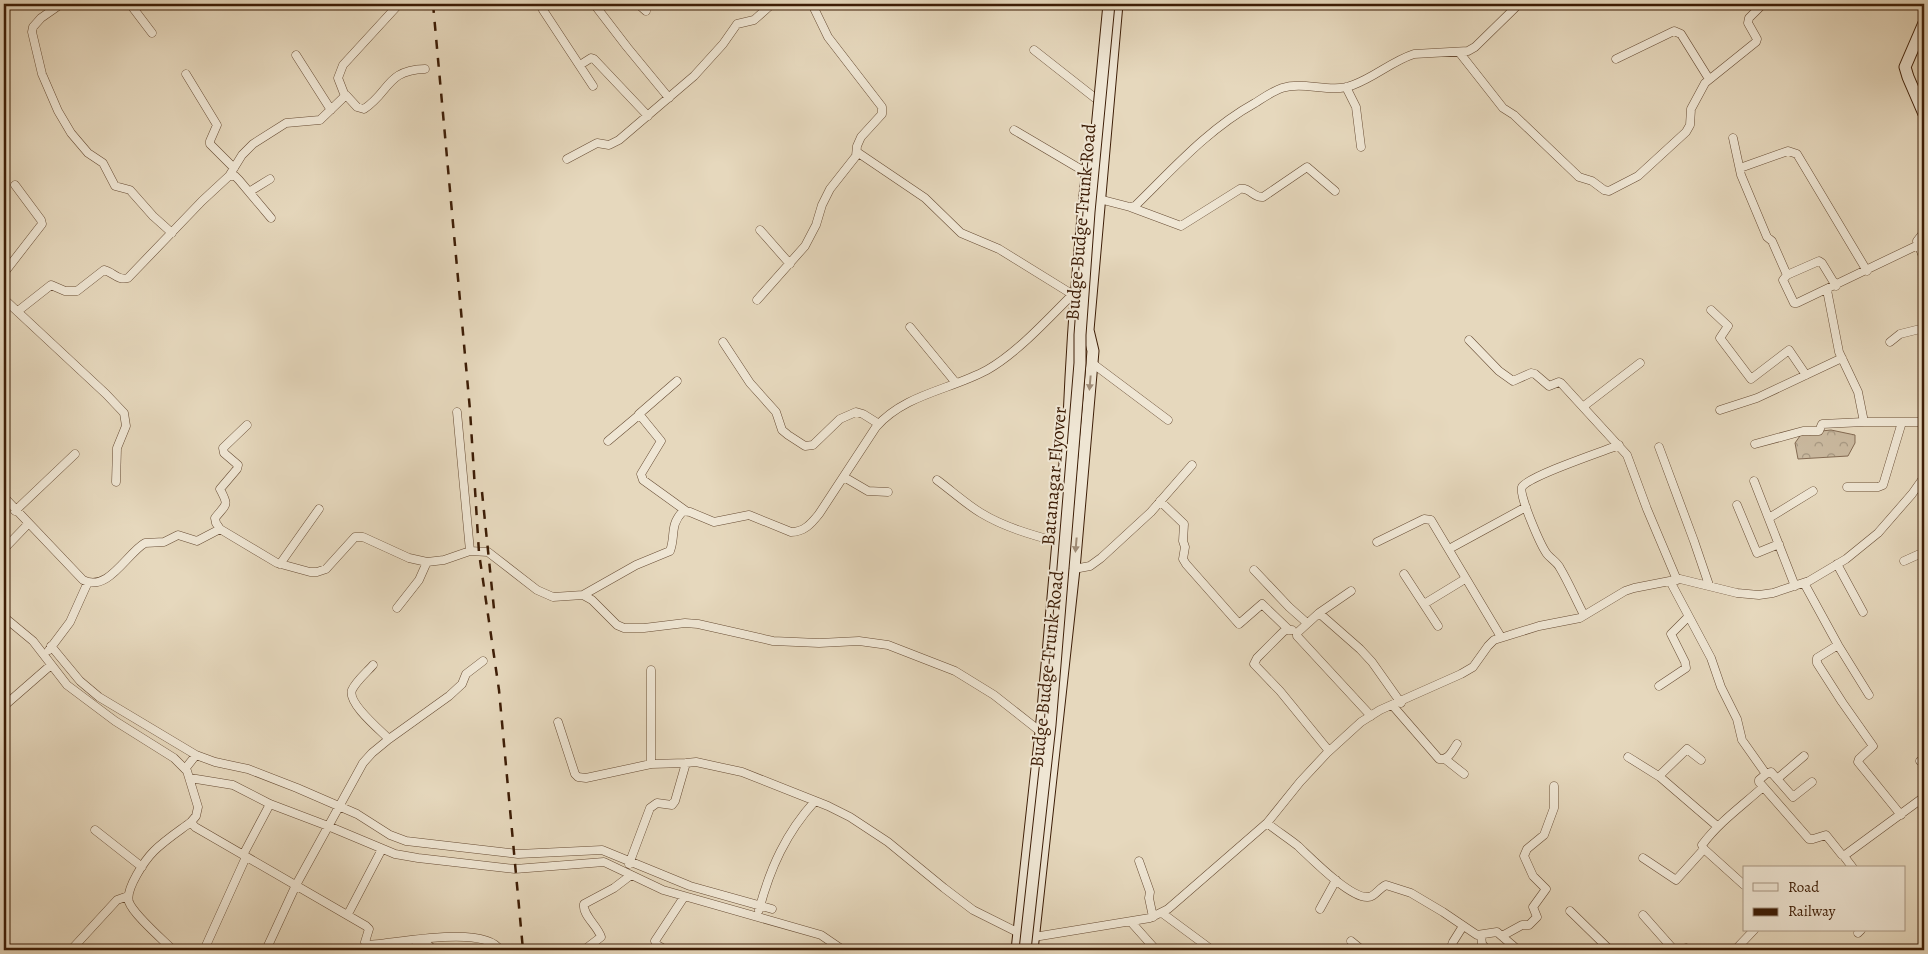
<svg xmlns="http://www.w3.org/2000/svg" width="1928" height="954" font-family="Alegreya,serif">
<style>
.park{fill:url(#park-crowns);stroke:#836a52}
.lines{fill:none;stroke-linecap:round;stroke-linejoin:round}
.street-casing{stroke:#674c34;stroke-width:9}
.secondary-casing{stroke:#3d1d06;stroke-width:13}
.street{stroke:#efe6d4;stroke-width:8}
.secondary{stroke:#efe6d4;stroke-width:11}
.rail{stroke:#3d1d06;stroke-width:2.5;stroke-dasharray:9 9;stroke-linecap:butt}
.secondary-bridge-casing{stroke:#3d1d06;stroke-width:13;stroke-linecap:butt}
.secondary-bridge{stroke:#efe6d4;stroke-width:11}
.oneway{fill:#9f8c77}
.labels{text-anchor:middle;stroke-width:4;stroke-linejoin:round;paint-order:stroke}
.street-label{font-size:19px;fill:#3d1d06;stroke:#efe6d4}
</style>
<defs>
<pattern id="park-crowns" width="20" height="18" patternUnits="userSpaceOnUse" patternTransform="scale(1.25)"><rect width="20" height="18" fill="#c9b89e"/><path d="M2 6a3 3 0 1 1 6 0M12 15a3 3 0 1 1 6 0" fill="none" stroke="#a4957f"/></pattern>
</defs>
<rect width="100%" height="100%" fill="#e6d8bd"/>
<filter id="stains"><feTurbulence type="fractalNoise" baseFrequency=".004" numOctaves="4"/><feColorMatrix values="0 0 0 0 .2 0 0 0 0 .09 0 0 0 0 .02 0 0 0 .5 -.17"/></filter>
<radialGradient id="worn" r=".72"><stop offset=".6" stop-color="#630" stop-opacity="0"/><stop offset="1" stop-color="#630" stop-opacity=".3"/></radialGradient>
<!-- park -->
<path class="park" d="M 1831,430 L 1855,435 L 1855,443 L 1848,456 L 1798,459 L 1795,443 L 1802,433 Z"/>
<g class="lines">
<defs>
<path id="street" d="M 61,4 L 41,18 L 33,27 L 32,32 L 42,74 L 58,111 L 71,133 L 88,153 L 103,163 L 115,186 L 130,190 L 153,216 L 172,233
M 130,4 L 152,33
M 541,4 L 543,10 L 593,86
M 594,4 L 627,47 L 669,98
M 638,4 L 646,11
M 1034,50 L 1095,98
M 1459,52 L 1503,108 L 1514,115 L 1579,177 L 1592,181 L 1604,190 L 1609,191 L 1638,176 L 1686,132 L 1690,125 L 1691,109 L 1705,83 L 1756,42 L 1757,39 L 1748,23 L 1749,18 L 1763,4
M 296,55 L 331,110
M 1616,59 L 1674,31 L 1681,34 L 1709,79
M 580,65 L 591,58 L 594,59 L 648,116
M 186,74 L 217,125 L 210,141 L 210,144 L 234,168
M 1346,87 L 1356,107 L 1361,147
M 346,95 L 357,107 L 364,109 C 390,92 386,70 425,69
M 1014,130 L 1087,173
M 1733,138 L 1741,175 L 1767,237 L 1772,241 L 1787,275 L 1783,280 L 1794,303 L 1797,303 L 1918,245
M 857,152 L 925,198 L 961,233 L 999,249 L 1075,296
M 567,159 L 597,143 L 609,145 L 619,140 L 694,76 L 723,44 L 737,24 L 754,20 L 772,4
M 1740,168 L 1788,151 L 1797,154 L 1867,271
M 229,176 L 242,155 L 253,144 L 286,123 L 320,120 L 345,96 L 338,78 L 343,65 L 399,4
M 249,192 L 270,179
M 1099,199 L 1130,207 L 1135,206 C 1173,169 1208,129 1255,103 C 1263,98 1273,91 1282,88 C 1305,81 1331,94 1353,85 C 1375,77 1392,61 1414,54 L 1468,51 L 1475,47 L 1519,4
M 1130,207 L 1181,226 L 1240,189 C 1250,187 1253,198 1263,197 L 1307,167 L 1335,191
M 760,230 L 790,264
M 1924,232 L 1917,241 L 1924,259
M 4,273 L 42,224 L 41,220 L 15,185
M 1787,275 L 1819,261 L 1822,263 L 1836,286
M 1827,290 L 1839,352 L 1858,392 L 1864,422 L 1924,422
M 4,299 L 106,394 L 124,413 L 126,426 L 117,448 L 116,482
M 757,300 L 805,246 L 816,225 L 822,205 L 830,189 L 856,156 L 857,146 L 861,137 L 882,114 L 882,107 L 828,37 L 812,4
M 1711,310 L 1728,326 L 1720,338 L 1751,379 L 1789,350 L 1806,375
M 18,311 L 51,285 L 65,291 L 77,291 L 104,270 C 113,272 118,281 128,278 L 202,201 L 229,176 L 235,176 L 239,180 L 271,218
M 910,327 L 956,383
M 1469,340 L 1499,371 L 1513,381 L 1531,373 L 1535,374 L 1549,386 L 1559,382 L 1561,383 L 1627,455 L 1647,509 L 1677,580
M 723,342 L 750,383 L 776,412 L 782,430 L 788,435 L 805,446 L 813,445 L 840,419 L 856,412 L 863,414 L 879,424
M 1890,342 L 1900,334 L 1924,328
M 1092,363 L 1168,420
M 677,381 L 639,414 L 661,441 L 641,474 L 643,480 L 686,511
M 1584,406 L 1640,363
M 1720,410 L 1757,398 L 1842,358
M 457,412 L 470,551
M 608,441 L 639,415
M 1755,444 L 1803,431 L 1819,431 L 1822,424 L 1864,422
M 1659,447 L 1694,541 L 1709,585
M 844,477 L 868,491 L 888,492
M 937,480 C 952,491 966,504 981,513 C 1004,527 1032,535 1058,542
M 1754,481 L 1795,586
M 1847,487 L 1878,487 L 1883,485 L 1902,422
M 4,497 L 83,580 C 108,593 127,553 145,543 L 164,542 L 178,535 L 197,541 L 220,529 L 277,563 L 310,572 L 317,572 L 326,569 L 355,537 L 363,537 L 409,558 L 427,562 L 444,560 L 470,551 L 488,552 L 537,590 L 553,597 L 583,595 L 592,600 L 617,625 L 624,628 L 644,628 L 685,623 L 698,624 L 773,641 L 819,643 L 859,641 L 888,645 L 955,671 L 994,695 L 1041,732
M 1160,501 L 1184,524 L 1183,541 L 1185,547 L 1183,559 L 1186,564 L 1239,624 L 1262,604 L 1289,630
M 1737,505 L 1757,553 L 1779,544
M 15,511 L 75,454
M 1769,518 L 1813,491
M 220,529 L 216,523 L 215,518 C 227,503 229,506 220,489 L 237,469 L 238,465 L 224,453 L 223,448 L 247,425
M 1377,542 L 1424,519 L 1431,520 L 1501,637
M 4,549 L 28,524
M 1449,549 L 1526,507
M 1904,561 L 1924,552
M 280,564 L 319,509
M 1837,564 L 1863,612
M 1074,569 L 1090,566 L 1101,558 L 1151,512 L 1192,465
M 1254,570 L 1289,607 L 1307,623
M 1404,574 L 1438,626
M 1670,581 L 1711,658 L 1721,687 L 1737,719 L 1742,740 L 1766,774 L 1759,780 L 1759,782 L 1809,839 L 1813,839 L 1826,835 L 1842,855 L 1845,855 L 1924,797
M 1804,583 L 1838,645 L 1817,658 L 1817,663 L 1842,702 L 1873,746 L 1859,759 L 1858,762 L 1901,815
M 1351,591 L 1319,613 L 1297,633 L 1297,636 L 1371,716
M 583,595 L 636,565 L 670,551 C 676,535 669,526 683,511 L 690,512 L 714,522 L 749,515 L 791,532 C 804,532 811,524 819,514 L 876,427 C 905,394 950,390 987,370 C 1017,353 1047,320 1072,295
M 1424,604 L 1465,579
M 397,608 L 419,580 L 427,562
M 1319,613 L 1360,649 L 1372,662 L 1401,703
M 1584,615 C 1576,600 1569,583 1560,568 C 1557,562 1551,559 1547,554 C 1541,546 1518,494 1522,487 C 1528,476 1604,451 1619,445
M 4,617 L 33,641 L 67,685 L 115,721 L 174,758 L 187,771 L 198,807 L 196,816 L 191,822 L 195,827 L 366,926 L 369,929 L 365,942 L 366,945 C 393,944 485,924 500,950
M 1292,630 L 1286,630 L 1283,632 L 1257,658 L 1254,664 L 1280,691 L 1329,751
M 1838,645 L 1869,695
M 51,646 L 80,681 L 99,697 L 196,755
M 49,650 L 70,622 L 88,582
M 373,665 C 367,672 356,681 352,690 C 347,703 380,730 389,739
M 651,670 L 651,764
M 1659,686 L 1686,668 L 1685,662 L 1671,634 L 1688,617
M 4,706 L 51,665
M 1393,706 L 1439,759 C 1449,760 1452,751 1457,744
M 558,722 L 575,774 L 578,777 L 586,778 L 651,764 L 686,763 L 696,762 L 742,772 L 828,806 L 850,817 L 888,842 L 944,888 L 973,910 L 1019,933 L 1034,937 L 1150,918 L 1168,909 L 1267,823 L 1300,782 L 1327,753 L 1361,722 L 1380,710 L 1461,674 L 1473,667 L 1488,646 L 1494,640 L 1539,626 L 1580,618 L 1625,591 L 1634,588 L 1680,579 L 1737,593 L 1759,595 L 1773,593 L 1809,581 L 1846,559 L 1878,533 L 1912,494 L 1924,477
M 1628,757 L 1660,777 L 1717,826
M 1445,759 L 1464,774
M 1920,761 L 1924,759
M 185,769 L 196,755 L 215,762 L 248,769 L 297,788 L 357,814 L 390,835 L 406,841 L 518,854 L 602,850 L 690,886 L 772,909
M 1766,774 L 1771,772 L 1793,797 L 1812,782
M 1659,776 L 1687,749 L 1701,760
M 190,778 L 233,785 L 270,804 L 328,826 L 395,854 L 418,858 L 515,869 L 604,862 L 663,890 L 821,935 L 843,950
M 1777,779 L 1804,756
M 1267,823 C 1277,831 1288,838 1298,846 C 1312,859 1349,897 1367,897 C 1374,898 1379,888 1386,885 L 1411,893 L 1443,912 L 1477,935 L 1497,932 L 1518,950
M 95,830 L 142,867
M 1704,849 L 1744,885
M 243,855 L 270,804
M 1843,855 L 1853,868
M 1643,858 L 1676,880 L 1704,849 L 1702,845 C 1719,822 1742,806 1763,787
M 1139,861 L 1150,892 L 1149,898 L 1153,917
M 629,864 L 650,808 L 657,803 L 672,805 L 675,801 L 686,763
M 1320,909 L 1336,880
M 759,910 C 770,868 786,833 815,801
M 1570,911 L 1610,950
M 1162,913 L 1212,950
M 348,914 L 382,849
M 1643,915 L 1674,950
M 1131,922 L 1156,950
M 1858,933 L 1861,930
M 1481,936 L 1482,944 L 1487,950
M 1502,936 L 1522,925 L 1529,925 L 1537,917 L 1533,907 L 1546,889 L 1533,876 L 1524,856 L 1527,849 L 1544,835 L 1554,808 L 1554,786
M 1351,941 L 1362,950
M 71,950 L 117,900 L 128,896
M 173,950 C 163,940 133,914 129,902 C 125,889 145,860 154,851 C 165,840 179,831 191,822
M 204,950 L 246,857
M 266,950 L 296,885 L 363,763 L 372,753 L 389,739 L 449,696 L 462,684 L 466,674 L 483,661
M 414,950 L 421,939 L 434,950
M 584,950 L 601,937 C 598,926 582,915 584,904 L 614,888 L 631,875
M 666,950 L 657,945 L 655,941 L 684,897
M 1450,950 L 1453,942 L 1463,926
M 1682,950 L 1686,948 L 1689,950
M 1735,950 L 1754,930"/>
<path id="secondary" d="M 1924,23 L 1905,67 L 1908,77 L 1924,114
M 1017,950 L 1041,732 L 1069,418 C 1073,327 1080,238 1090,148
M 1032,950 L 1074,569 L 1093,351 L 1088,330 L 1117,4"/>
</defs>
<!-- street casing -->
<use href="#street" class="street-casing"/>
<!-- secondary casing -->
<use href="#secondary" class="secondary-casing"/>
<!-- street -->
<use href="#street" class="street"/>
<!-- secondary -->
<use href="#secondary" class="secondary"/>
<!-- rail -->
<path class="rail" d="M 433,4 L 470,410 L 479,553 L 499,690 L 523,950
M 482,492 L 494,609"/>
<defs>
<path id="secondary-bridge" d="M 1025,950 L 1050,725 L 1080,363 L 1080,335 L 1089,212 L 1109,4"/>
</defs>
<!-- secondary-bridge casing -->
<use href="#secondary-bridge" class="secondary-bridge-casing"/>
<!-- secondary-bridge -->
<use href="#secondary-bridge" class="secondary-bridge"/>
</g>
<!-- one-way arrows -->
<defs><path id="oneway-solid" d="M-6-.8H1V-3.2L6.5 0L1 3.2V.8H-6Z" transform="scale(1.25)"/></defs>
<g class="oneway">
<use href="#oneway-solid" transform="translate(1090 383) rotate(95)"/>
<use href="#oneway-solid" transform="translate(1076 545) rotate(95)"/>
</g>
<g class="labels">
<!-- street labels -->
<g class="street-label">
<text transform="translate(1080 222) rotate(-85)" y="7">Budge Budge Trunk Road</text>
<text transform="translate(1053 476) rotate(-85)" y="7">Batanagar Flyover</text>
<text transform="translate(1046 669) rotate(-84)" y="7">Budge Budge Trunk Road</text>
</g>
</g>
<!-- margin -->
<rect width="1928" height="954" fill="none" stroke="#e6d8bd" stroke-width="20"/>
<rect x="5" y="5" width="1918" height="944" fill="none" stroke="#3d1d06" stroke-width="2.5"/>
<rect x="10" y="10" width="1908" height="934" fill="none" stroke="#3d1d06"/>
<!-- legend -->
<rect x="1743" y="866" width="162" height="65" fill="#efe6d4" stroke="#a89682"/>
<rect x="1753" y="883" width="25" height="8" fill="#efe6d4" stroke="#a89682"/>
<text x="1788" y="892" font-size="15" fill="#3d1d06">Road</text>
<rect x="1753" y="908" width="25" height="8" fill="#3d1d06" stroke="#a89682"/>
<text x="1788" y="916" font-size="15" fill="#3d1d06">Railway</text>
<rect width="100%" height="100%" filter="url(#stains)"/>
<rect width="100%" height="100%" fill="url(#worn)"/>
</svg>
